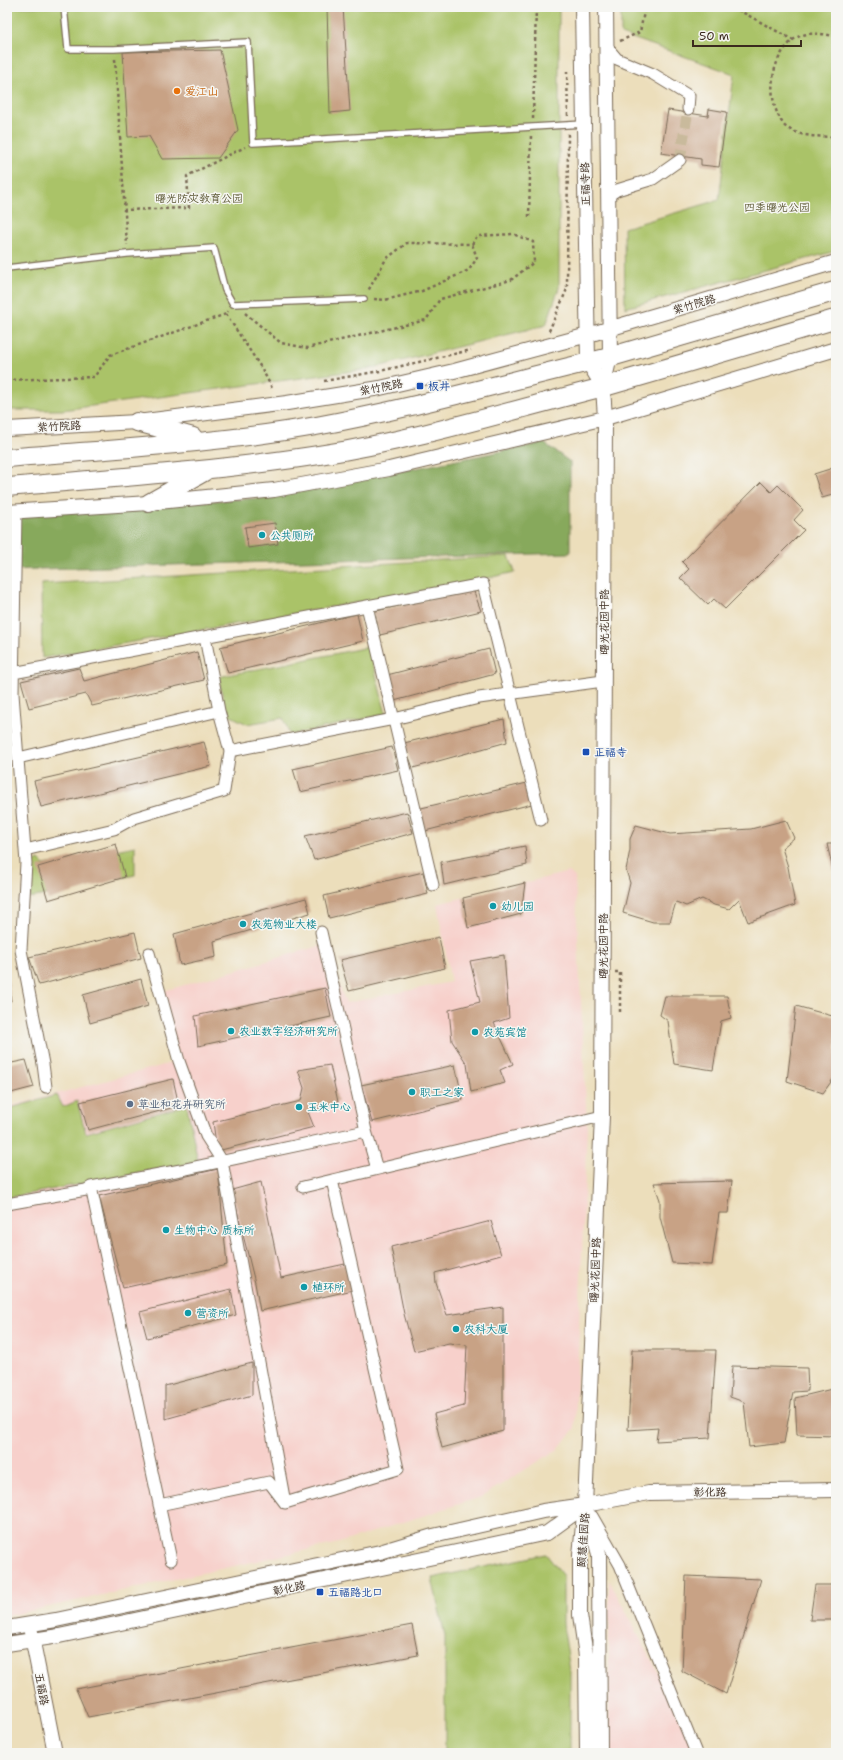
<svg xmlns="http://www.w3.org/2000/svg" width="843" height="1760" font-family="'Shantell Sans','LXGW WenKai TC',sans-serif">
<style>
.built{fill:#f7d0cb}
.green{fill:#aac368;stroke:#727643}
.forest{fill:#87a95c;stroke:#616a3d}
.building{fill:#c8a285}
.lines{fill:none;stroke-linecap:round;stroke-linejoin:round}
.minor-tunnel{stroke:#c9ba9c;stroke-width:11;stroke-dasharray:11 5.5;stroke-linecap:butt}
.service-casing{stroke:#796955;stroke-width:8}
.minor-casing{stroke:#796955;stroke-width:13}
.tertiary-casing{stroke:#796955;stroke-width:16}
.primary-casing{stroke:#796955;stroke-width:20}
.trunk-casing{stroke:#796955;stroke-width:21}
.path{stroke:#796955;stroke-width:2.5;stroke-dasharray:3 3;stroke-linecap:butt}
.service{stroke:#fff;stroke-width:5.5}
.minor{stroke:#fff;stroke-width:11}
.tertiary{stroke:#fff;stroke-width:14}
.primary{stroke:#fff;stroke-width:18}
.trunk{stroke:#fff;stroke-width:19}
.food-dot{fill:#e8710a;stroke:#f6f6f2;stroke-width:1.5}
.transit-dot{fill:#1a4fb4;stroke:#f6f6f2;stroke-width:1.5}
.culture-dot{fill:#0f9aa8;stroke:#f6f6f2;stroke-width:1.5}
.service-dot{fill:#5c6f8a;stroke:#f6f6f2;stroke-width:1.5}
.labels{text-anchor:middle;stroke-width:3;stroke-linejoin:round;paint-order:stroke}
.food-label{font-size:11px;fill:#c56008;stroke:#f6f6f2;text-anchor:start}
.street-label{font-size:11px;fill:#3b2a1e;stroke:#f6f6f2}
.park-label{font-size:11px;fill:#5c5834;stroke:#f6f6f2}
.transit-label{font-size:11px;fill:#164399;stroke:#f6f6f2;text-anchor:start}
.culture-label{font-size:11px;fill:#0d838f;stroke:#f6f6f2;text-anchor:start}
.service-label{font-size:11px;fill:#4e5e75;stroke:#f6f6f2;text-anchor:start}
</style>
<rect width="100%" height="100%" fill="#f6f6f2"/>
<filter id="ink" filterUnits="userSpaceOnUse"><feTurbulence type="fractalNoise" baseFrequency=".025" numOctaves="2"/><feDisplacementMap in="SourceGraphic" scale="8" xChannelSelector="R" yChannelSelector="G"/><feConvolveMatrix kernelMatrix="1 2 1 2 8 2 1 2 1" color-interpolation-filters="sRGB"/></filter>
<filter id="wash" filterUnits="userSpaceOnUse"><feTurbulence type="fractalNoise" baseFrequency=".012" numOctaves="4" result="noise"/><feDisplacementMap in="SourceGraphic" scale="16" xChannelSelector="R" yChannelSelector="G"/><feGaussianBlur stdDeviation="0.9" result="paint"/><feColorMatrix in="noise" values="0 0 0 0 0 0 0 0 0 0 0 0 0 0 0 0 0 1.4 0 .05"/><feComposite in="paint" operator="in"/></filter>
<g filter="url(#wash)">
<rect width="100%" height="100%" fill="#ecdebb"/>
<!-- built -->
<path class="built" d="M 569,872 L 575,877 L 587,1126 L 575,1428 L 557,1450 L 481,1497 L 339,1543 L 7,1616 L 7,1107 L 179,1061 L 160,992 L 323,945 L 346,1003 L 451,982 L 437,904 Z
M 609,1580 L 701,1753 L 609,1753 Z"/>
<!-- green -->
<path class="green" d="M 7,7 L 559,7 L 559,288 L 546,325 L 369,369 L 62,410 L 7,410 Z
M 621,7 L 836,7 L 836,251 L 625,308 L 624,228 L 719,200 L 734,74 L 621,34 Z
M 509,556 L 515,572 L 456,585 L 42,658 L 41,584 Z
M 369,647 L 386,714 L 290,735 L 283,718 L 247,724 L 227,714 L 218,677 Z
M 135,846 L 135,875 L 31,898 L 27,866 L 39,860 L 44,865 Z
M 57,1095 L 63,1107 L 77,1101 L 86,1133 L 187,1105 L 198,1162 L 7,1198 L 7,1109 Z
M 546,1554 L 563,1576 L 563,1623 L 570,1671 L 570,1753 L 445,1753 L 445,1636 L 432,1578 Z"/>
<!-- forest -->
<path class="forest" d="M 544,443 L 570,462 L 570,553 L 7,570 L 7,512 L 264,498 Z"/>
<g id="blocks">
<!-- building -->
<path class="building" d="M 327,7 L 343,7 L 350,111 L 330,113 Z
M 220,50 L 238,130 L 218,158 L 162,159 L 149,136 L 128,137 L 123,52 Z
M 709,109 L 727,112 L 719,167 L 701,165 L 701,159 L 661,153 L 668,110 L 708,116 Z
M 7,118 L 9,131 L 7,131 Z
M 836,467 L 836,494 L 822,498 L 814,474 Z
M 761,482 L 771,492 L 778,485 L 803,510 L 794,520 L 804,530 L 725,609 L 714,599 L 708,605 L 680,578 L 689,569 L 682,562 Z
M 275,523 L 278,544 L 248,548 L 245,527 Z
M 473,589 L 481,611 L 380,635 L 372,612 Z
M 357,614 L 363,641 L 228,673 L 220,647 Z
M 489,649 L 495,674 L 394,701 L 387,675 Z
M 197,652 L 204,680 L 92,706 L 86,694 L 29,708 L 21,681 L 79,668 L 84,681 Z
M 504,719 L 507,742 L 413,768 L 404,743 Z
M 204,742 L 211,766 L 41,807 L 34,781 Z
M 392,747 L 398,770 L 300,792 L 293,769 Z
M 527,783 L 532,804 L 425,831 L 417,809 Z
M 407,812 L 413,833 L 314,860 L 305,836 Z
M 786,820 L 794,838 L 782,848 L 788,867 L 795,905 L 748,922 L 739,899 L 729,909 L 714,905 L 702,899 L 686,906 L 676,902 L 670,922 L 653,922 L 623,913 L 630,883 L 626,870 L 630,850 L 630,839 L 636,825 L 670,834 L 751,829 Z
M 116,844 L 125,877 L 48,900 L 38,867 Z
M 827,844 L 836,844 L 836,874 L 834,874 Z
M 525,846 L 527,865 L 444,885 L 441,862 Z
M 423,872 L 428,894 L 329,918 L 324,896 Z
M 525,883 L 521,914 L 468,928 L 463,898 Z
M 306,898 L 310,913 L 214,941 L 216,957 L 180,965 L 174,934 Z
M 135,932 L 141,958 L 39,985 L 29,957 Z
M 439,937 L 445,968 L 349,991 L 340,960 Z
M 504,955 L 509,1018 L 494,1023 L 513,1064 L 500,1070 L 505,1083 L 471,1092 L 467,1064 L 452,1041 L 449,1010 L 480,1002 L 470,961 Z
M 141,979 L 148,1006 L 90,1023 L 83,995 Z
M 8,981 L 11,1001 L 7,1002 L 7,982 Z
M 325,988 L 331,1017 L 198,1046 L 195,1016 Z
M 665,996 L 727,996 L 731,1018 L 721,1021 L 713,1070 L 674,1064 L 668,1021 L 660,1015 Z
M 796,1006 L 836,1017 L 836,1075 L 823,1093 L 787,1081 Z
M 26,1060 L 34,1087 L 7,1094 L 7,1064 Z
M 330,1065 L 338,1102 L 308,1112 L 314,1127 L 217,1151 L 213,1122 L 301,1101 L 304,1088 L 298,1070 Z
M 455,1065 L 463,1100 L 372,1122 L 361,1085 Z
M 173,1079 L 179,1106 L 88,1130 L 80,1102 Z
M 218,1169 L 227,1265 L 123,1288 L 99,1196 Z
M 732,1181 L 728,1213 L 719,1213 L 712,1265 L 672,1263 L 660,1217 L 660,1200 L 654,1183 Z
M 261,1182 L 281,1278 L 345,1264 L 353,1290 L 260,1311 L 255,1283 L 232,1190 Z
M 491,1221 L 501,1255 L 435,1273 L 436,1283 L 447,1315 L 503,1307 L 503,1431 L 442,1448 L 434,1414 L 464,1406 L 467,1345 L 449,1343 L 414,1351 L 404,1314 L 391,1247 Z
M 231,1289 L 236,1315 L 147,1338 L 140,1312 Z
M 632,1350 L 716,1350 L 710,1438 L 656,1441 L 658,1428 L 628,1430 Z
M 252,1363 L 252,1395 L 165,1419 L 165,1386 Z
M 732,1366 L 807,1368 L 808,1391 L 793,1392 L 784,1443 L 749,1447 L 744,1402 L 730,1397 Z
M 836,1388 L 836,1436 L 797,1435 L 795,1398 Z
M 686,1576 L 761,1579 L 726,1694 L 682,1671 Z
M 815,1585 L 836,1585 L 836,1620 L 810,1620 Z
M 412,1625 L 418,1655 L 88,1717 L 76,1689 Z"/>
</g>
</g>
<g filter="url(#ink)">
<use href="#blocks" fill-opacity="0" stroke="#796955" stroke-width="1"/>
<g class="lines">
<!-- minor-tunnel -->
<path class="minor-tunnel" d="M 680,160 L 688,109"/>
<defs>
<path id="service" d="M 64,7 L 68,49 L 114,49 L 248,42 L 253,143 L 584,124
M 7,268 L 127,254 L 214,248 L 225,290 L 233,304 L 364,299"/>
<path id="minor" d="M 606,46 L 617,59 L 653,74 L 689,96 L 688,109
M 608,196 L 617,190 L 653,179 L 680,160
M 16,512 L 13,694 L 26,863 L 21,950 L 43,1064 L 46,1087
M 367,606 L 433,885
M 205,637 L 219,711
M 13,673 L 483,584 L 541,820
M 18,758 L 219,711 L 230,751 L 394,719 L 479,698 L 603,681
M 25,850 L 114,829 L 134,818 L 224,791 L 230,751
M 321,932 L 366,1131
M 149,953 L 179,1061 L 206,1136 L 222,1161 L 285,1503 L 269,1482 L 159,1505
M 91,1187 L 171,1560
M 303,1187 L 602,1116
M 7,1204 L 86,1190 L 91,1187 L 186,1169 L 366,1131 L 377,1169
M 285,1503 L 398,1469 L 332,1180
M 592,1516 L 620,1565 L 696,1753"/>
<path id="tertiary" d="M 582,7 L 588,362 L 603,387
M 7,429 L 137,422 L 287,403 L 380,388 L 454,371 L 588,335 L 836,262
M 7,512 L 149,503 L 274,490 L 389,469 L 605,418 L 836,349
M 587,1513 L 599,1554 L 600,1753
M 7,1628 L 56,1620 L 380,1552 L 433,1536 L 543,1511 L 585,1505 L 649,1493 L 836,1490
M 31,1632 L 55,1753
M 7,1644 L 59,1636 L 547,1533 L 583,1507
M 587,1753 L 586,1656 L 580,1615 L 580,1555 L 585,1505 L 602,1116 L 605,418 L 603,387 L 610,357 L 606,7"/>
<path id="primary" d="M 137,422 L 193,437
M 7,458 C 110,449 214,444 316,426 C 415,408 512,380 610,357
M 7,487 C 111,478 216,471 319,455 C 415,440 509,411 603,387
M 149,503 L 204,472"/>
<path id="trunk" d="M 610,357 L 836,291
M 603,387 L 836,319"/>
</defs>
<!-- service casing -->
<use href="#service" class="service-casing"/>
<!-- minor casing -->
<use href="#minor" class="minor-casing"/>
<!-- tertiary casing -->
<use href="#tertiary" class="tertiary-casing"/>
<!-- primary casing -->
<use href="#primary" class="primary-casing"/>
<!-- trunk casing -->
<use href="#trunk" class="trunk-casing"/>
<!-- path -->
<path class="path" d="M 733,7 L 793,40
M 836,36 C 821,34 804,30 792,41 C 771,59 767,93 779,117 C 781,120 783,125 786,127 C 802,138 817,136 836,137
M 620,41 L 640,32 L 645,7
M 115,59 L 127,245
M 567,71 L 568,116
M 533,119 L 536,7
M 124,211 L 124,210 L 189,208 L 187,176 L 245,147
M 529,217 L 531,135
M 374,299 L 385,300 L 422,291 L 469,270 L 477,258 L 472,244
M 245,313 L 281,343 L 307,348 L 426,320 L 440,299 L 511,280 L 534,262 L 533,242 L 513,234 L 477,236 L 472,244 L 407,243 L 386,259 L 368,291
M 226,314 L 262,369 L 273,390
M 549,331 L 567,289 L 568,133
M 7,380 L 94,377 L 110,355 L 226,314 L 228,311
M 324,381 L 380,371 L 471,350
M 615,972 L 620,972 L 620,1012"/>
<!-- service -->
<use href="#service" class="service"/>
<!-- minor -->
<use href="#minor" class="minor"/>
<!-- tertiary -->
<use href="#tertiary" class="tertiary"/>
<!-- primary -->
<use href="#primary" class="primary"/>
<!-- trunk -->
<use href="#trunk" class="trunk"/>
</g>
</g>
<!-- markers -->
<circle class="food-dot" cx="177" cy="91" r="4"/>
<g class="transit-dot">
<rect x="416" y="382" width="8" height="8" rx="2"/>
<rect x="582" y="748" width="8" height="8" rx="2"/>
<rect x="316" y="1588" width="8" height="8" rx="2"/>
</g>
<g class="culture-dot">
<circle cx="262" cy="535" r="4"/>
<circle cx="493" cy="906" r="4"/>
<circle cx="243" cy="924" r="4"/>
<circle cx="231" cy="1031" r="4"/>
<circle cx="475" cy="1032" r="4"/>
<circle cx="412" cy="1092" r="4"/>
<circle cx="299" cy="1107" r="4"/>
<circle cx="166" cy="1230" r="4"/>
<circle cx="304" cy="1287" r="4"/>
<circle cx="188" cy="1313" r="4"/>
<circle cx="456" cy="1329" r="4"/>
</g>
<circle class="service-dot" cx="130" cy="1104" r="4"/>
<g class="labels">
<!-- food labels -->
<g class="food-label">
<text x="185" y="95">爱江山</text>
</g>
<!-- street labels -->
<g class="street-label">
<text transform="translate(585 184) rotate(-91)" y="4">正福寺路</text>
<text transform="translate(694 304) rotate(-16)" y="4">紫竹院路</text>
<text transform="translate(381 387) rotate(-11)" y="4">紫竹院路</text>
<text transform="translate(59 426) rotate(-3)" y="4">紫竹院路</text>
<text transform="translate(604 622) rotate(-90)" y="4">曙光花园中路</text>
<text transform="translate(603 946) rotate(-90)" y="4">曙光花园中路</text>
<text transform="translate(595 1270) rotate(-88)" y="4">曙光花园中路</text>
<text transform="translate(710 1492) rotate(-1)" y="4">彰化路</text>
<text transform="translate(583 1540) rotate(-86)" y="4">颐慧佳园路</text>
<text transform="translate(289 1588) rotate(-12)" y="4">彰化路</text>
<text transform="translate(42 1689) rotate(79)" y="4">五福路</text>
</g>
<!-- park labels -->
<g class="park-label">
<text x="199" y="202">曙光防灾教育公园</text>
<text x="777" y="211">四季曙光公园</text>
</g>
<!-- transit labels -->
<g class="transit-label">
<text x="428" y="390">板井</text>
<text x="594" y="756">正福寺</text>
<text x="328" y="1596">五福路北口</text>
</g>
<!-- culture labels -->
<g class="culture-label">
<text x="270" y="539">公共厕所</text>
<text x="501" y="910">幼儿园</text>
<text x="251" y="928">农苑物业大楼</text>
<text x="239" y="1035">农业数字经济研究所</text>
<text x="483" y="1036">农苑宾馆</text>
<text x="420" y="1096">职工之家</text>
<text x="307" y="1111">玉米中心</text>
<text x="174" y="1234">生物中心 质标所</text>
<text x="312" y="1291">植环所</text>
<text x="196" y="1317">营资所</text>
<text x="464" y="1333">农科大厦</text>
</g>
<!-- service labels -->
<g class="service-label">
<text x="138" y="1108">草业和花卉研究所</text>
</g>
</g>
<!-- margin -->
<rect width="843" height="1760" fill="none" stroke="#f6f6f2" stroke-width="24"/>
<!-- scale -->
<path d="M693 40v6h108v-6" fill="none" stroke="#3b2a1e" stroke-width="2"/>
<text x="699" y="40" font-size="12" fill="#3b2a1e" stroke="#f6f6f2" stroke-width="3" paint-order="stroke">50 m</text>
</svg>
